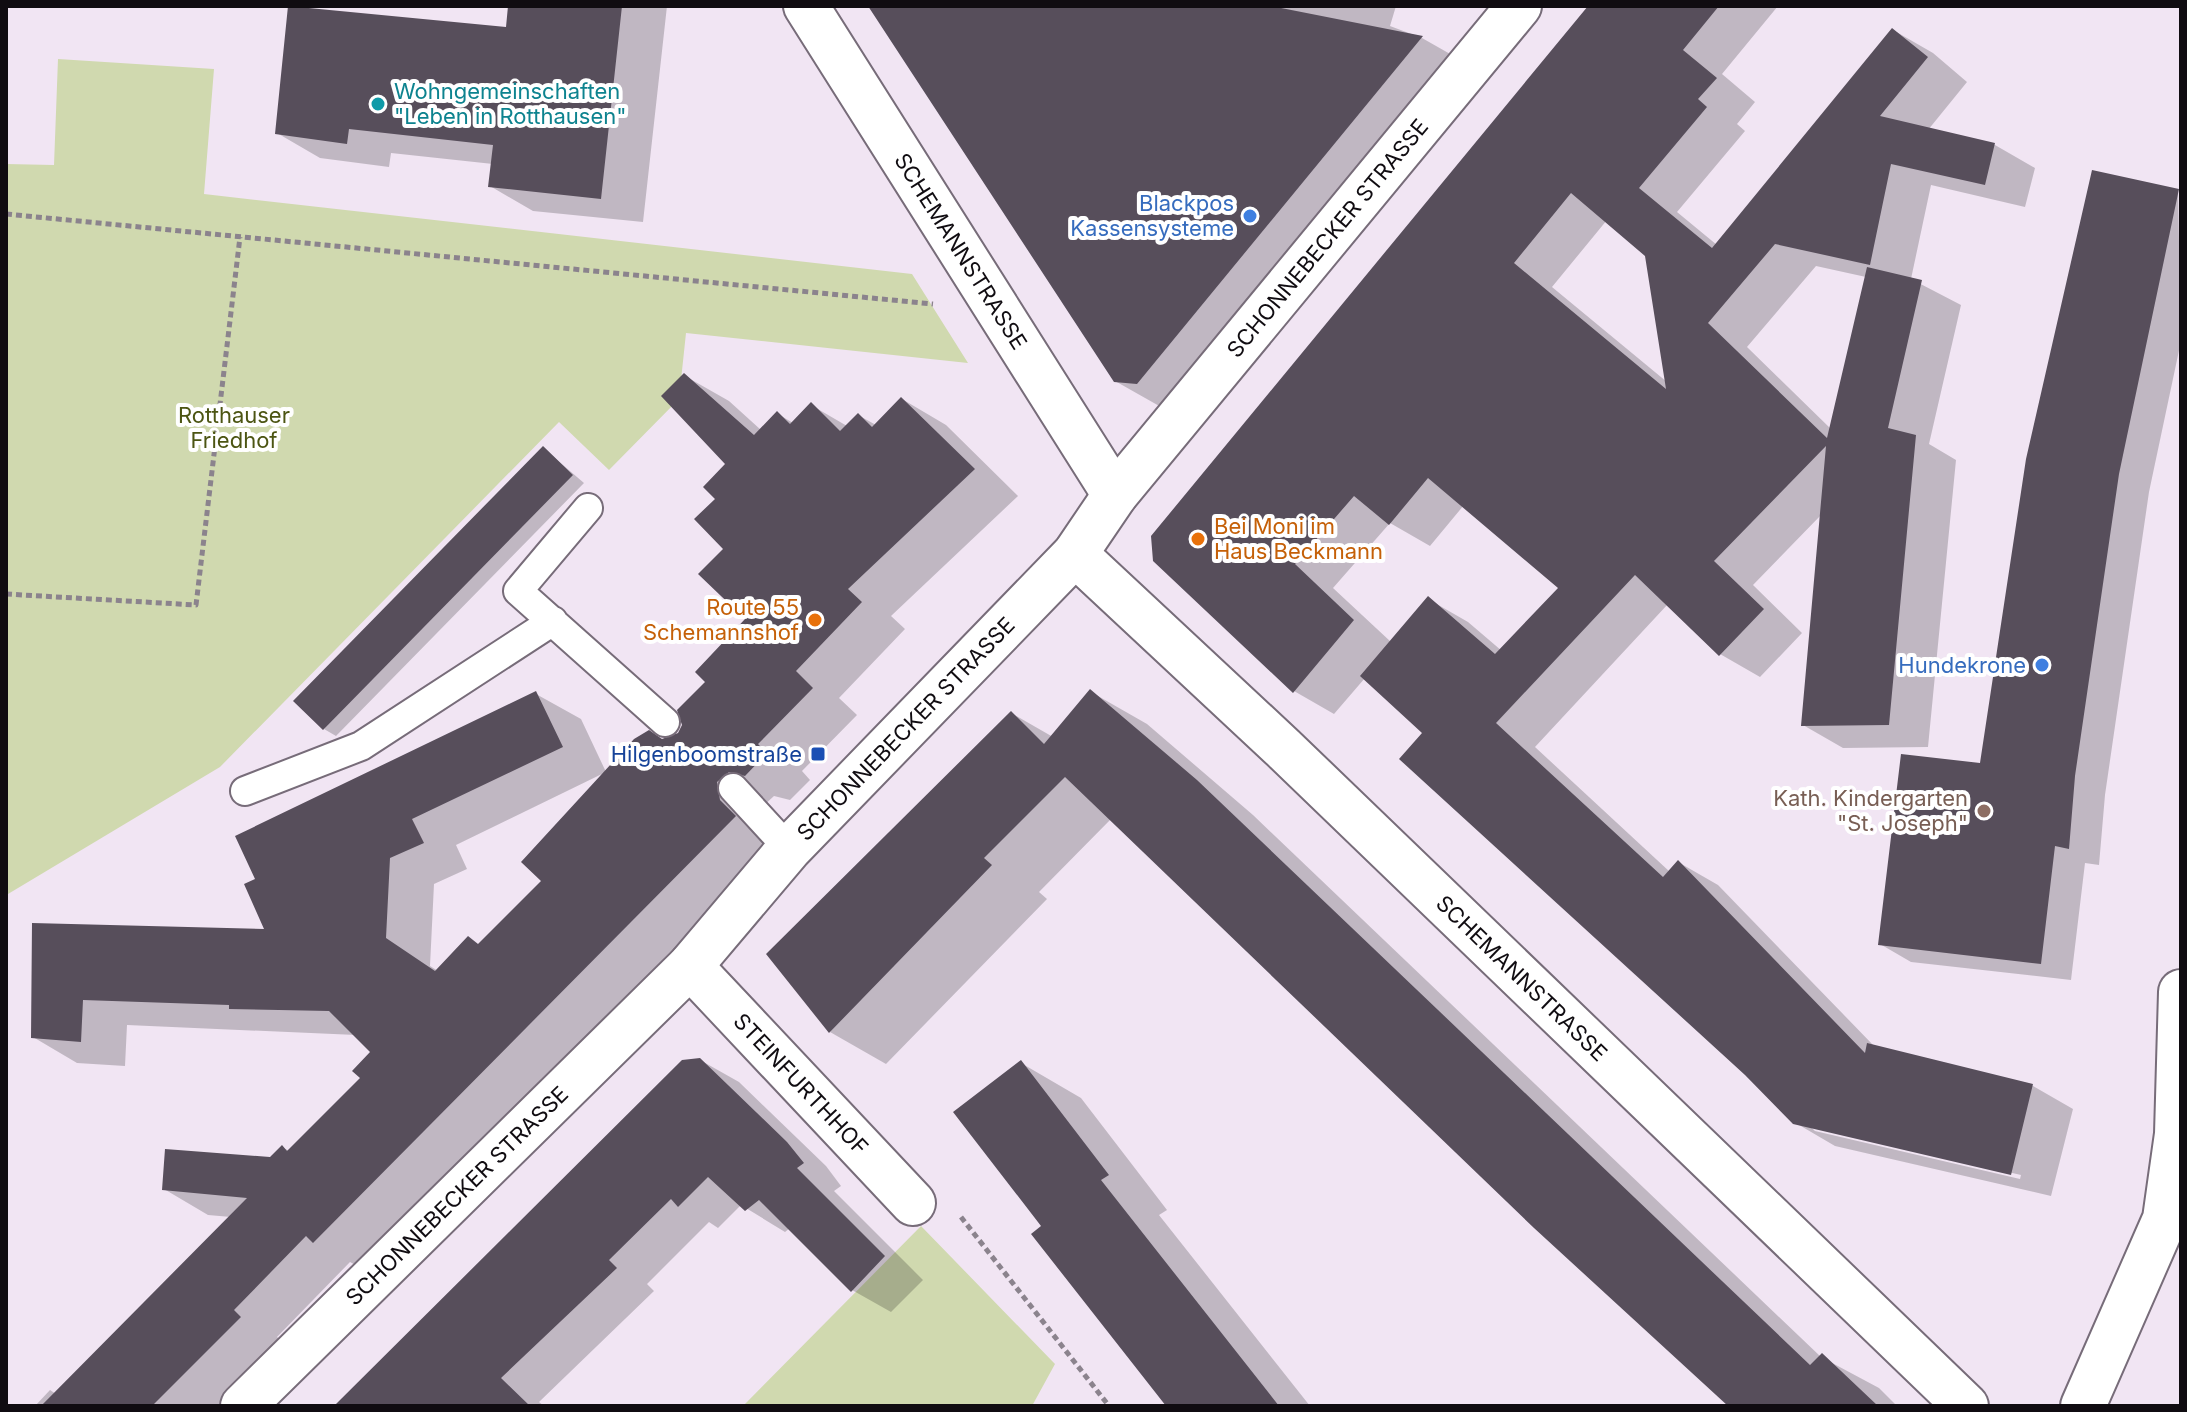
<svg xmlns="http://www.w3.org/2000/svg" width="2187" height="1412" font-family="Inter,sans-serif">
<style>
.green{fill:#d0d9af}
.shadow{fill:#0003;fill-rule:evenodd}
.building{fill:#574e5b;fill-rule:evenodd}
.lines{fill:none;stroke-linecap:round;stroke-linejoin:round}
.lane-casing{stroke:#776c79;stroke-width:32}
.street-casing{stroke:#776c79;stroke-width:48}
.path{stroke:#8b838d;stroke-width:5;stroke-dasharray:6 4;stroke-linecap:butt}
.lane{stroke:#fff;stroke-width:28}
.street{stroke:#fff;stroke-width:44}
.culture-dot{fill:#0f9aa8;stroke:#fff;stroke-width:3}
.shop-dot{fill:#3f7fe0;stroke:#fff;stroke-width:3}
.food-dot{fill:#e8710a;stroke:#fff;stroke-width:3}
.transit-dot{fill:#1a4fb4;stroke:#fff;stroke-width:3}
.education-dot{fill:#8d6e63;stroke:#fff;stroke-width:3}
.labels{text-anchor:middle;stroke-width:8;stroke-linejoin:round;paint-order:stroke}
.culture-label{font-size:22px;fill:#0d838f;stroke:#fff;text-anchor:start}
.shop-label{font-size:22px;fill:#366cbe;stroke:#fff;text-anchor:end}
.street-label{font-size:22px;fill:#100c11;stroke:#fff}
.park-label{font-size:22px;fill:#4c5513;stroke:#fff}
.food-label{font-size:22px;fill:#c56008;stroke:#fff;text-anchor:start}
.transit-label{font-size:22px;fill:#164399;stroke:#fff;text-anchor:end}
.education-label{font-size:22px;fill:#785e54;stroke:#fff;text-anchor:end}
</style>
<rect width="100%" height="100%" fill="#f1e5f3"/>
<!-- green -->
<path class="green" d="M 58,59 L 214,69 L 204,194 L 912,274 L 968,363 L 686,333 L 679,399 L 609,470 L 559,422 L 220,767 L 8,894 L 6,911 L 6,164 L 54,165 Z
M 921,1226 L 1055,1364 L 1032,1406 L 743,1406 Z"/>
<!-- shadow -->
<path class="shadow" d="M 510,6 L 667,6 L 643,222 L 533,211 L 490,186 L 493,164 L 391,153 L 389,167 L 320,158 L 277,133 L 507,29 Z
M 870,6 L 1396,6 L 1390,26 L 1422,38 L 1466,63 L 1161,407 L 1115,381 Z
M 1591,6 L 1778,6 L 1722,74 L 1755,102 L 1737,124 L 1745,131 L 1677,212 L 1717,245 L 1893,30 L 1933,53 L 1967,82 L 1928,130 L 1995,145 L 2035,168 L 2025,207 L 1931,185 L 1911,279 L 1961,305 L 1929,444 L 1956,460 L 1928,747 L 1843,748 L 1803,725 L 1822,514 L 1753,585 L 1802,633 L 1760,677 L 1720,654 L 1668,604 L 1535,747 L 1670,872 L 1678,862 L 1718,885 L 1875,1047 L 1994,1080 L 2033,1086 L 2073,1109 L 2051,1196 L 1835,1146 L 1794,1122 L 1425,733 L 1365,678 L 1334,714 L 1294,691 L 1155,560 ZM 1607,220 L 1647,254 L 1667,382 L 1552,287 ZM 1816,266 L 1866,277 L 1831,429 L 1747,347 ZM 1464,505 L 1561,588 L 1502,651 L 1468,622 L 1428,599 L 1391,642 L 1333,588 L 1390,523 L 1430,546 ZM 1810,1126 L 2021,1175 L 2020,1179 L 1815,1131 Z
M 2178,191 L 2181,341 L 2149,492 L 2105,795 L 2099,865 L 2085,863 L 2071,980 L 1911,962 L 1880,944 L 1982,765 Z
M 685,376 L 729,401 L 761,430 L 778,414 L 793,423 L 811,405 L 847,426 L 858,415 L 876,425 L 902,399 L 946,425 L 1018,496 L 891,616 L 905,629 L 839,698 L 857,715 L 802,771 L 810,780 L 790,800 L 774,796 L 761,808 L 779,843 L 359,1267 L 350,1262 L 277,1337 L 284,1343 L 221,1406 L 35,1406 L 50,1390 L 56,1394 L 231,1217 L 208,1215 L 164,1189 L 270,1160 L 282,1147 L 289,1151 L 362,1078 L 373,1052 L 356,1035 L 127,1025 L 125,1066 L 77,1063 L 33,1037 L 34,925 L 268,931 L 536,694 L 581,719 L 606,772 L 680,734 L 748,619 L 726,549 L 718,499 L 728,464 ZM 604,773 L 544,881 L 479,945 L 438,971 L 430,966 L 434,884 L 467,869 L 456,845 Z
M 543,448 L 584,483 L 336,736 L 324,729 Z
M 1091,692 L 1147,724 L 1253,815 L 1821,1357 L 1879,1388 L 1897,1406 L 1730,1406 L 1111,819 L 1039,892 L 1047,899 L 886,1064 L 830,1032 L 1011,713 L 1053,737 Z
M 700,1060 L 739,1082 L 826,1166 L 841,1186 L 834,1191 L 923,1280 L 891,1312 L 852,1290 L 790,1228 L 785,1232 L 741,1205 L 718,1228 L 709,1222 L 647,1284 L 654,1291 L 539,1402 L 544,1406 L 337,1406 Z
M 1021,1063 L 1081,1098 L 1167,1210 L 1159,1215 L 1310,1406 L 1172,1406 L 1044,1227 Z"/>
<!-- building -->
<path class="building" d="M 288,6 L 506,27 L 508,6 L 622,6 L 601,199 L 488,187 L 493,145 L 349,129 L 347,144 L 275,134 Z
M 868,6 L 1271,6 L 1423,36 L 1137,384 L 1114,382 Z
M 1588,6 L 1719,6 L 1683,50 L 1717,78 L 1698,99 L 1707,107 L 1639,188 L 1712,248 L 1892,28 L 1928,57 L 1880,116 L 1995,143 L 1985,185 L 1891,164 L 1870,265 L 1775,244 L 1708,323 L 1827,438 L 1867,267 L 1922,280 L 1888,428 L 1916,435 L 1889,725 L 1801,726 L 1826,446 L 1714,561 L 1764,609 L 1719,656 L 1635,575 L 1496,723 L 1663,877 L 1678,860 L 1865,1053 L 1867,1043 L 2033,1084 L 2011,1175 L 1793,1124 L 1745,1075 L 1399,759 L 1422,733 L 1360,676 L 1428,596 L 1495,654 L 1558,588 L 1428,478 L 1389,525 L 1354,496 L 1295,564 L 1354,620 L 1293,693 L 1153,561 L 1151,536 ZM 1571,193 L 1645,256 L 1666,389 L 1514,263 Z
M 2092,170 L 2179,189 L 2119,474 L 2075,776 L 2069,849 L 2055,846 L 2041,964 L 1878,945 L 1901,754 L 1980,763 L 2026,459 Z
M 684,373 L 754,435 L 777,411 L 790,424 L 811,402 L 840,431 L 858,413 L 872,427 L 901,397 L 975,469 L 848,589 L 862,602 L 796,671 L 813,688 L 758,744 L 767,753 L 745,776 L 729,772 L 717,782 L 720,800 L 736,816 L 313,1243 L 306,1236 L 234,1310 L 241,1317 L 152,1406 L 41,1406 L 247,1198 L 162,1190 L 165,1149 L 270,1157 L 282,1145 L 287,1151 L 360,1078 L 352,1071 L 370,1052 L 329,1011 L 229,1009 L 229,1005 L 83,1000 L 81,1042 L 31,1038 L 32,923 L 264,929 L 244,884 L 255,879 L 235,836 L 536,691 L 563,747 L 412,819 L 424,843 L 390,858 L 386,938 L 435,971 L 468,936 L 478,944 L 541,881 L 521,862 L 634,739 L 649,730 L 662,739 L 678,733 L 682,725 L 677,710 L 705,682 L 695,672 L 745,619 L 698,574 L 723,549 L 694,519 L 715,499 L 703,487 L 725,464 L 661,396 Z
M 543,446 L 573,475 L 323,730 L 293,701 Z
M 1090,689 L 1197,780 L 1810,1365 L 1822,1353 L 1878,1406 L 1728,1406 L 1534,1228 L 1065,777 L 984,858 L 992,865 L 829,1033 L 766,954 L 1011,711 L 1044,744 Z
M 700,1058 L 787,1142 L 804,1163 L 797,1168 L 885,1256 L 851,1292 L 759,1200 L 745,1211 L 708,1177 L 678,1207 L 671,1199 L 609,1260 L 617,1268 L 501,1378 L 530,1406 L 334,1406 L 682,1060 Z
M 1021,1060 L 1109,1175 L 1101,1180 L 1279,1406 L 1166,1406 L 1031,1234 L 1041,1226 L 953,1112 Z"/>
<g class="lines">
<defs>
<path id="lane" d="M 588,508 L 518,591 L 665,722
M 733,788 L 789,849
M 245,791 L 361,746 L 553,621"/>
<g id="street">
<path id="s1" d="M 806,6 L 1115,495"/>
<path id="s2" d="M 1075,554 L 1283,748 L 1966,1406"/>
<path id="s3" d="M 690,966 L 913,1203"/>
<path id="s4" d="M 243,1406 L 690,966 L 789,849 L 1075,554 L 1115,495 L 1519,6"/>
<path d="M 2083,1406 L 2165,1219 L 2177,1134 L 2181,992"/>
</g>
</defs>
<!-- lane casing -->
<use href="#lane" class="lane-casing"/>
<!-- street casing -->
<use href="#street" class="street-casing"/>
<!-- path -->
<path class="path" d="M 6,214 L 933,304
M 6,594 L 196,605 L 240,237
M 961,1217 L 1109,1406"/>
<!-- lane -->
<use href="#lane" class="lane"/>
<!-- street -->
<use href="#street" class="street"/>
</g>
<!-- markers -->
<circle class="culture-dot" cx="378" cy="104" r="8"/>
<g class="shop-dot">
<circle cx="1250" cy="216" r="8"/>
<circle cx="2042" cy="665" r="8"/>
</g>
<g class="food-dot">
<circle cx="1198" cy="539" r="8"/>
<circle cx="815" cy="620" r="8"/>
</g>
<rect class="transit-dot" x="810" y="746" width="16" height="16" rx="4"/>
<circle class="education-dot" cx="1984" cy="811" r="8"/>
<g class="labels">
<!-- culture labels -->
<g class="culture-label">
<text x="394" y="99">Wohngemeinschaften<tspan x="394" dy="25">"Leben in Rotthausen"</tspan></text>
</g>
<!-- shop labels -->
<g class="shop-label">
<text x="1234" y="211">Blackpos<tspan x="1234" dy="25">Kassensysteme</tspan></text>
<text x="2026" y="673">Hundekrone</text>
</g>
<!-- street labels -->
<g class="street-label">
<text dy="8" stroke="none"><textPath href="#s4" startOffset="1596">SCHONNEBECKER STRASSE</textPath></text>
<text dy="8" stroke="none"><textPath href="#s1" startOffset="290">SCHEMANNSTRASSE</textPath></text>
<text dy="8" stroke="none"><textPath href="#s4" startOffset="948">SCHONNEBECKER STRASSE</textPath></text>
<text dy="8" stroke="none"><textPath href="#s2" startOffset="616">SCHEMANNSTRASSE</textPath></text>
<text dy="8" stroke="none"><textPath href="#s3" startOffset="162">STEINFURTHHOF</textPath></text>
<text dy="8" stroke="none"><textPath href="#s4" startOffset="300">SCHONNEBECKER STRASSE</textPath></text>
</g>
<!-- park labels -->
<g class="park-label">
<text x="234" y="423">Rotthauser<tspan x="234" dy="25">Friedhof</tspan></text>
</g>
<!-- food labels -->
<g class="food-label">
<text x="1214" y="534">Bei Moni im<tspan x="1214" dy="25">Haus Beckmann</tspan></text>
<text x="799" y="615" text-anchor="end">Route 55<tspan x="799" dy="25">Schemannshof</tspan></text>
</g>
<!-- transit labels -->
<g class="transit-label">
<text x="802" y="762">Hilgenboomstraße</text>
</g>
<!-- education labels -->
<g class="education-label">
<text x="1968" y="806">Kath. Kindergarten<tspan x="1968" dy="25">"St. Joseph"</tspan></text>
</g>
</g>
<!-- border -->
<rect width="2187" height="1412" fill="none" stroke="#100c11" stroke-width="16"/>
</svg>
